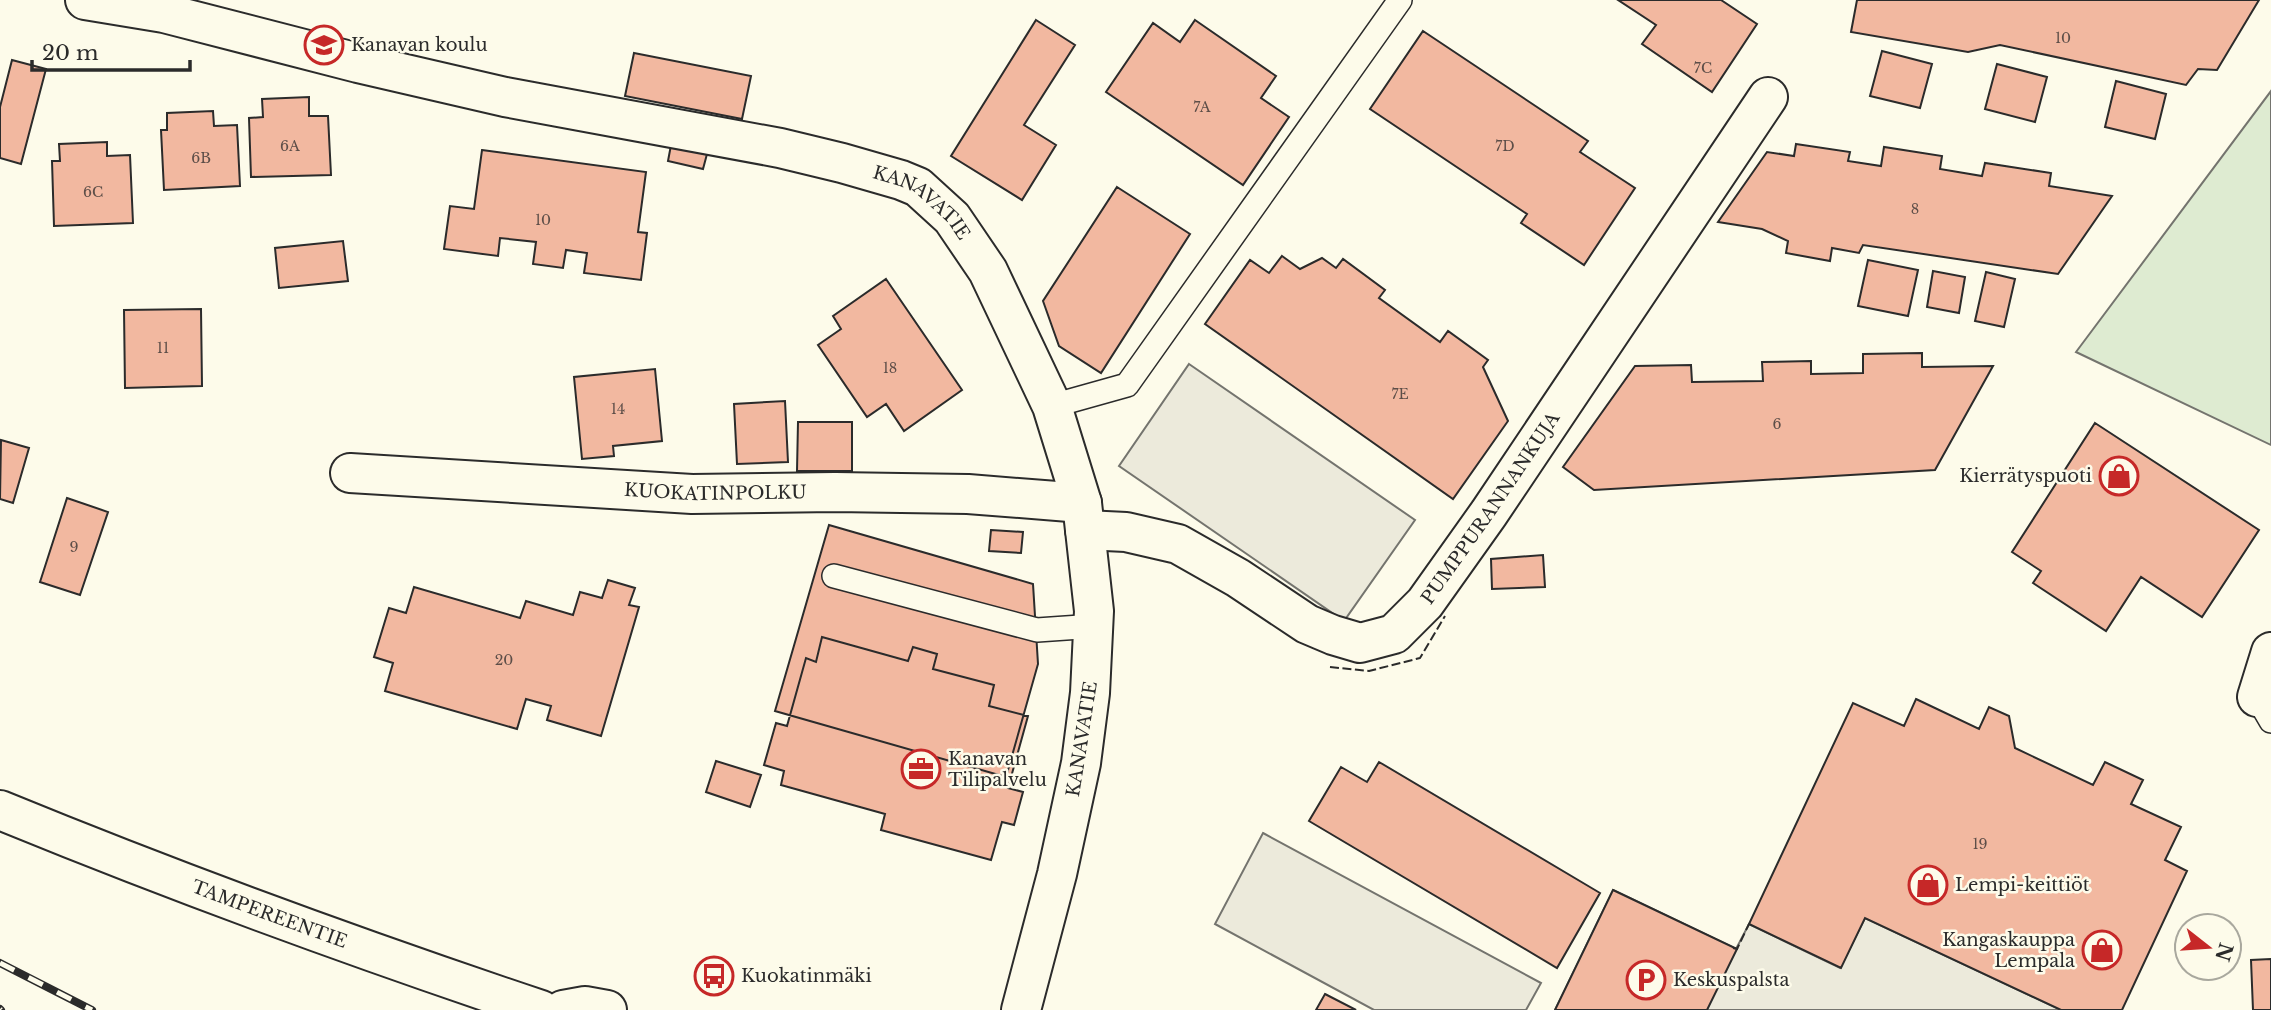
<svg xmlns="http://www.w3.org/2000/svg" width="2271" height="1010" font-family="'Libre Baskerville',serif">
<style>
.green{fill:#deebd1;stroke:#74746e;stroke-width:2}
.parking{fill:#eceadb;stroke:#74746e;stroke-width:2}
.building{fill:#f2b8a0;stroke:#2b2b2b;stroke-width:2}
.lines{fill:none;stroke-linecap:round;stroke-linejoin:round}
.service-casing{stroke:#2b2b2b;stroke-width:26}
.minor-casing{stroke:#2b2b2b;stroke-width:42}
.secondary-casing{stroke:#2b2b2b;stroke-width:42}
.service{stroke:#fdfbea;stroke-width:23}
.minor{stroke:#fdfbea;stroke-width:38}
.secondary{stroke:#fdfbea;stroke-width:38}
.rail-casing{stroke:#2b2b2b;stroke-width:8}
.rail{stroke:#fdfbea;stroke-width:5;stroke-dasharray:16;stroke-linecap:butt}
.fence{stroke:#2b2b2b;stroke-width:2;stroke-dasharray:9 3.5;stroke-linecap:butt}
.labels{text-anchor:middle;stroke-width:5;stroke-linejoin:round;paint-order:stroke}
.number-label{font-size:14px;fill:#5d4e48}
.poi-label{font-size:18px;fill:#2b2b2b;stroke:#fdfbea;text-anchor:start}
.street-label{font-size:18px;fill:#2b2b2b;stroke:#fdfbea}
</style>
<rect width="100%" height="100%" fill="#fdfbea"/>
<!-- green -->
<path class="green" d="M 2271,91 L 2271,445 L 2076,352 Z"/>
<!-- parking -->
<path class="parking" d="M 1189,364 L 1415,520 L 1344,621 L 1119,466 Z
M 1263,833 L 1541,983 L 1526,1010 L 1374,1010 L 1215,924 Z
M 1613,890 L 1736,949 L 1749,924 L 1840,968 L 1865,918 L 2061,1010 L 1555,1010 Z"/>
<!-- building -->
<path class="building" d="M 1618,0 L 1721,0 L 1757,24 L 1712,92 L 1642,44 L 1656,25 Z
M 1857,0 L 2259,0 L 2217,70 L 2198,69 L 2186,85 L 2000,45 L 1968,52 L 1851,32 Z
M 1036,20 L 1075,45 L 1024,125 L 1056,145 L 1022,200 L 951,156 Z
M 1195,20 L 1276,76 L 1261,98 L 1289,117 L 1243,185 L 1106,92 L 1153,23 L 1180,42 Z
M 1423,31 L 1588,141 L 1580,152 L 1635,188 L 1584,265 L 1521,223 L 1527,214 L 1370,109 Z
M 1882,51 L 1932,64 L 1920,108 L 1870,96 Z
M 634,53 L 751,76 L 742,119 L 625,96 Z
M 12,60 L 46,69 L 21,164 L 0,158 L 0,107 Z
M 1997,64 L 2047,77 L 2035,122 L 1985,109 Z
M 2116,81 L 2166,94 L 2155,139 L 2105,127 Z
M 309,97 L 309,116 L 328,116 L 331,175 L 251,177 L 249,118 L 263,117 L 262,99 Z
M 213,111 L 214,126 L 237,125 L 240,186 L 164,190 L 161,130 L 167,130 L 167,113 Z
M 107,142 L 107,156 L 130,155 L 133,223 L 54,226 L 52,161 L 60,161 L 59,144 Z
M 1796,144 L 1850,152 L 1848,161 L 1881,166 L 1884,147 L 1942,156 L 1940,169 L 1982,176 L 1985,163 L 2051,173 L 2049,186 L 2112,196 L 2058,274 L 1863,245 L 1859,253 L 1832,248 L 1830,261 L 1786,253 L 1788,241 L 1762,229 L 1718,222 L 1767,152 L 1794,156 Z
M 671,145 L 707,154 L 703,169 L 668,161 Z
M 482,150 L 646,172 L 638,232 L 647,233 L 641,280 L 584,273 L 587,253 L 566,250 L 563,268 L 533,264 L 536,242 L 500,238 L 498,256 L 444,249 L 450,206 L 474,209 Z
M 1117,187 L 1190,234 L 1101,373 L 1059,346 L 1043,301 Z
M 343,241 L 348,281 L 279,288 L 275,248 Z
M 1282,256 L 1300,269 L 1322,258 L 1336,268 L 1343,259 L 1385,290 L 1379,298 L 1440,342 L 1448,331 L 1488,360 L 1483,367 L 1508,421 L 1453,499 L 1205,324 L 1250,260 L 1269,273 Z
M 1868,260 L 1918,270 L 1908,316 L 1858,306 Z
M 1933,271 L 1965,277 L 1959,313 L 1927,307 Z
M 1986,272 L 2015,279 L 2004,327 L 1975,321 Z
M 886,279 L 962,390 L 904,431 L 886,404 L 867,417 L 818,345 L 841,329 L 833,316 Z
M 201,309 L 202,386 L 125,388 L 124,310 Z
M 1922,353 L 1922,367 L 1993,366 L 1935,470 L 1594,490 L 1563,467 L 1635,366 L 1691,365 L 1692,382 L 1763,381 L 1762,362 L 1811,361 L 1811,374 L 1863,373 L 1863,354 Z
M 655,369 L 662,441 L 613,446 L 614,456 L 582,459 L 574,377 Z
M 785,401 L 788,462 L 737,464 L 734,404 Z
M 798,422 L 852,422 L 852,471 L 797,471 Z
M 2095,423 L 2259,530 L 2202,617 L 2141,577 L 2106,631 L 2033,583 L 2041,571 L 2012,552 Z
M 1,440 L 29,448 L 13,503 L 0,499 Z
M 67,498 L 108,512 L 80,595 L 40,582 Z
M 829,525 L 1033,584 L 1038,664 L 1006,777 L 775,711 Z
M 991,530 L 1023,532 L 1021,553 L 989,551 Z
M 1543,555 L 1545,587 L 1492,589 L 1491,559 Z
M 608,580 L 635,588 L 629,605 L 639,607 L 601,736 L 547,720 L 551,706 L 526,699 L 517,729 L 385,691 L 393,663 L 374,657 L 389,608 L 406,613 L 414,587 L 520,618 L 526,601 L 573,615 L 580,592 L 602,598 Z
M 822,637 L 908,661 L 913,647 L 937,654 L 933,669 L 994,685 L 989,706 L 1028,716 L 1008,788 L 1023,792 L 1014,825 L 1002,822 L 991,860 L 881,830 L 885,814 L 781,785 L 784,771 L 764,765 L 776,723 L 787,726 L 806,658 L 816,662 Z
M 1916,699 L 1979,729 L 1989,707 L 2009,716 L 2015,748 L 2093,785 L 2105,762 L 2143,780 L 2131,804 L 2181,827 L 2165,860 L 2187,871 L 2122,1010 L 2061,1010 L 1865,918 L 1841,968 L 1749,924 L 1853,703 L 1904,726 Z
M 716,761 L 761,775 L 750,807 L 706,792 Z
M 1379,762 L 1600,893 L 1557,968 L 1309,821 L 1341,767 L 1367,782 Z
M 1613,890 L 1737,949 L 1707,1010 L 1555,1010 Z
M 2271,959 L 2271,1010 L 2253,1010 L 2251,960 Z
M 1325,994 L 1356,1010 L 1316,1010 Z"/>
<g class="lines">
<defs>
<path id="service" d="M 1052,406 L 1127,385 L 1400,0
M 834,576 L 1037,630 L 1095,626
M 2257,697 L 2271,721"/>
<g id="minor">
<path id="s1" d="M 85,0 L 164,13 L 358,63 L 505,97 L 780,148 L 842,163 L 901,180 L 918,187 L 952,218 L 988,271 L 1052,406 L 1082,503 L 1094,611 L 1090,693 L 1081,763 L 1057,874 L 1021,1010"/>
<path id="s2" d="M 350,473 L 692,494 L 835,492 L 968,494 L 1082,503"/>
<path id="s3" d="M 1085,530 L 1126,532 L 1178,544 L 1238,578 L 1307,624 L 1333,635 L 1360,643 L 1394,634 L 1425,603 L 1489,513 L 1768,97"/>
<path d="M 2257,697 L 2271,652"/>
</g>
<g id="secondary">
<path id="s4" d="M 0,810 C 178,883 359,949 541,1010"/>
<path d="M 563,1010 L 585,1006 L 607,1010"/>
</g>
</defs>
<!-- service casing -->
<use href="#service" class="service-casing"/>
<!-- minor casing -->
<use href="#minor" class="minor-casing"/>
<!-- secondary casing -->
<use href="#secondary" class="secondary-casing"/>
<!-- service -->
<use href="#service" class="service"/>
<!-- minor -->
<use href="#minor" class="minor"/>
<!-- secondary -->
<use href="#secondary" class="secondary"/>
<defs>
<path id="rail" d="M 0,963 L 92,1010
M 0,1009 L 1,1010"/>
</defs>
<!-- rail casing -->
<use href="#rail" class="rail-casing"/>
<!-- rail -->
<use href="#rail" class="rail"/>
<!-- fence -->
<path class="fence" d="M 1330,667 L 1369,671 L 1420,658 L 1445,616
M 1733,948 L 1737,949 L 1749,924"/>
</g>
<!-- icons -->
<defs>
<symbol id="school-ring" viewBox="-11 -11 22 22"><circle r="9.5" fill="#fdfbea" stroke="#c62828" stroke-width="1.5"/><path d="M0-5L7-2L0 1L-7-2ZM-4 1L0 2.5L4 1V4Q0 6-4 4Z" fill="#c62828"/></symbol>
<symbol id="shop-ring" viewBox="-11 -11 22 22"><circle r="9.5" fill="#fdfbea" stroke="#c62828" stroke-width="1.5"/><path d="M-5-2.5h2.3a2.7 3.5 0 0 1 5.4 0H5L5.5 6h-11ZM-1.5-2.5h3a1.5 2.3 0 0 0-3 0Z" fill="#c62828"/></symbol>
<symbol id="office-ring" viewBox="-11 -11 22 22"><circle r="9.5" fill="#fdfbea" stroke="#c62828" stroke-width="1.5"/><path d="M-6-3h4V-5.5h4V-3h4V5H-6ZM-1-4.5V-3h2v-1.5ZM-6 0V1H6V0Z" fill="#c62828"/></symbol>
<symbol id="bus-ring" viewBox="-11 -11 22 22"><circle r="9.5" fill="#fdfbea" stroke="#c62828" stroke-width="1.5"/><path d="M-5-6H5V4H4V6H2V4H-2V6H-4V4H-5ZM-3.5-4V0h7V-4ZM-3.5 1.2v1.5H-2V1.2ZM2 1.2v1.5H3.5V1.2Z" fill="#c62828"/></symbol>
<symbol id="parking-ring" viewBox="-11 -11 22 22"><circle r="9.5" fill="#fdfbea" stroke="#c62828" stroke-width="1.5"/><path d="M-3.5-5.5H1a3.5 3.5 0 0 1 0 7H-1V5.5H-3.5ZM-1-3.4V-.6H.8a1.4 1.4 0 0 0 0-2.8Z" fill="#c62828"/></symbol>
</defs>
<g fill-rule="evenodd">
<use href="#school-ring" x="302" y="23" width="44" height="44"/>
<use href="#shop-ring" x="2097" y="454" width="44" height="44"/>
<use href="#office-ring" x="899" y="747" width="44" height="44"/>
<use href="#shop-ring" x="1906" y="863" width="44" height="44"/>
<use href="#shop-ring" x="2080" y="928" width="44" height="44"/>
<use href="#bus-ring" x="692" y="954" width="44" height="44"/>
<use href="#parking-ring" x="1624" y="958" width="44" height="44"/>
</g>
<g class="labels">
<!-- number labels -->
<g class="number-label">
<text x="2063" y="43">10</text>
<text x="1703" y="73">7C</text>
<text x="1202" y="112">7A</text>
<text x="290" y="151">6A</text>
<text x="1505" y="151">7D</text>
<text x="201" y="163">6B</text>
<text x="93" y="197">6C</text>
<text x="1915" y="214">8</text>
<text x="543" y="225">10</text>
<text x="163" y="353">11</text>
<text x="890" y="373">18</text>
<text x="1400" y="399">7E</text>
<text x="618" y="414">14</text>
<text x="1777" y="429">6</text>
<text x="74" y="552">9</text>
<text x="504" y="665">20</text>
<text x="1980" y="849">19</text>
</g>
<!-- poi labels -->
<g class="poi-label">
<text x="351" y="51">Kanavan koulu</text>
<text x="2092" y="482" text-anchor="end">Kierrätyspuoti</text>
<text x="948" y="765">Kanavan<tspan x="948" dy="21">Tilipalvelu</tspan></text>
<text x="1955" y="891">Lempi-keittiöt</text>
<text x="2075" y="946" text-anchor="end">Kangaskauppa<tspan x="2075" dy="21">Lempala</tspan></text>
<text x="741" y="982">Kuokatinmäki</text>
<text x="1673" y="986">Keskuspalsta</text>
</g>
<!-- street labels -->
<g class="street-label">
<text dy="6" stroke="none"><textPath href="#s1" startOffset="866">KANAVATIE</textPath></text>
<text dy="6" stroke="none"><textPath href="#s2" startOffset="366">KUOKATINPOLKU</textPath></text>
<text dy="6" stroke="none"><textPath href="#s3" startOffset="497">PUMPPURANNANKUJA</textPath></text>
<text transform="translate(1082 739) rotate(-81)" y="6">KANAVATIE</text>
<text dy="6" stroke="none"><textPath href="#s4" startOffset="289">TAMPEREENTIE</textPath></text>
</g>
</g>
<!-- north arrow -->
<g transform="translate(2208 947) rotate(107)"><circle r="33" fill="#fdfbea" stroke="#a9a89e" stroke-width="2"/>
<path d="M0-5L12 26L0 18L-12 26Z" fill="#c62828"/>
<text y="-10" font-size="19" font-weight="bold" text-anchor="middle" fill="#2b2b2b">N</text>
</g>
<!-- scale -->
<path d="M32 60v10h158v-10" fill="none" stroke="#2b2b2b" stroke-width="3.5"/>
<text x="42" y="60" font-size="21" fill="#2b2b2b" stroke="#fdfbea" stroke-width="5" paint-order="stroke">20 m</text>
</svg>
